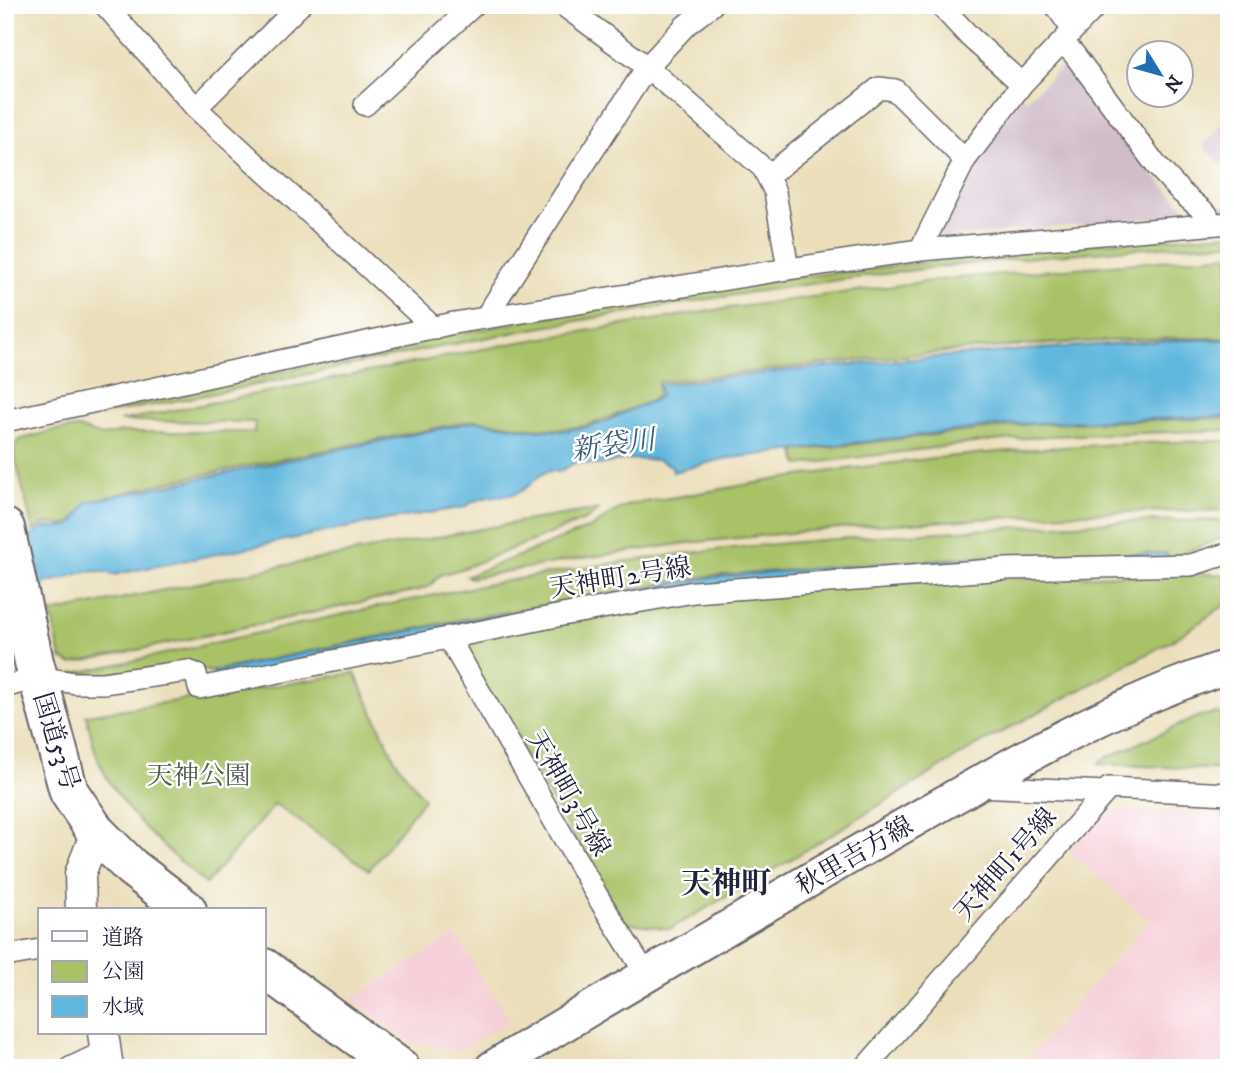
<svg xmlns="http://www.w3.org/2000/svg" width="1234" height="1073" font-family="'IM FELL DW Pica','Noto Serif JP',serif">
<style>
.built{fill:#f6cfd8}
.industrial{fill:#d1bdca}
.green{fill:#a9c268;stroke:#667252;stroke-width:2}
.water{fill:#60b7dd;stroke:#416c8c;stroke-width:2}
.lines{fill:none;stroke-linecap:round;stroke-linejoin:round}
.stream{stroke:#60b7dd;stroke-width:6}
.street-casing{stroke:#686468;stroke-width:24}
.secondary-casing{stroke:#686468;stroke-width:33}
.primary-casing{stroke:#686468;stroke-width:37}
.highway-casing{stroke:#686468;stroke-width:42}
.street{stroke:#fff;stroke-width:21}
.secondary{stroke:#fff;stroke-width:30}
.primary{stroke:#fff;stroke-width:33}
.highway{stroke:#fff;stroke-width:38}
.labels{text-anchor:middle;stroke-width:5;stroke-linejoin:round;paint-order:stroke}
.street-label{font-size:26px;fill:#22223b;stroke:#fff}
.park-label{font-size:26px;fill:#515a4b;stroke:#fff}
.water-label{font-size:28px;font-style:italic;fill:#3b5e7c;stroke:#fff}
.quarter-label{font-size:30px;font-weight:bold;fill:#22223b;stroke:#fff}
</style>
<rect width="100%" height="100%" fill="#fff"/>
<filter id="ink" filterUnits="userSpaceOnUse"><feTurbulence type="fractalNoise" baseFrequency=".0143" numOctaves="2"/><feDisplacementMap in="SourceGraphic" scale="14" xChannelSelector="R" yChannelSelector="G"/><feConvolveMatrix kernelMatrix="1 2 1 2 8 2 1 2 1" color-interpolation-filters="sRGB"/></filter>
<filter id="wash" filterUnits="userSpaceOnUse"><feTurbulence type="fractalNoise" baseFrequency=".00686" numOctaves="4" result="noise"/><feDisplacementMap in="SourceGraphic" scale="28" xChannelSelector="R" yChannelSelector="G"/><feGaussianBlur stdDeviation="1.57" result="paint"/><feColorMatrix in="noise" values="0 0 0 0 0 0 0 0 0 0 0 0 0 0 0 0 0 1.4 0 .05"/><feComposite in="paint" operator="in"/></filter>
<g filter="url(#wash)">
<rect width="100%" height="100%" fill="#ebdfbb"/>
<!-- built -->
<path class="built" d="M 1112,810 L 1213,814 L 1229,828 L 1229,1068 L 1020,1068 L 1149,920 L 1069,852 L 1103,813 Z
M 455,935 L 511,1022 L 457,1051 L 410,1042 L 351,999 Z"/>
<!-- industrial -->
<path class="industrial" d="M 1067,62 L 1115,131 L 1144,165 L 1189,212 L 1189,215 L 937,238 L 935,230 L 985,147 L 1022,97 L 1028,99 Z
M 1229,117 L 1229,172 L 1203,146 Z"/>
<!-- green -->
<path class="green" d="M 1229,234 L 1229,243 C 997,254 765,287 538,328 C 374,357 213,398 48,423 L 419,341 L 541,318 L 789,278 L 1084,244 Z
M 1229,255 L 1229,338 C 1038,337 847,362 658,382 L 658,395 L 651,401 L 598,422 L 583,426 L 561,429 L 531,428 L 476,420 L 172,481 L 87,502 L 72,522 L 65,525 L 45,523 L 33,531 L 13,448 L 19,440 L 56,430 L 78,428 L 102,436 L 122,432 L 254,432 L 255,422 L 120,421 L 514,343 L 708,311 L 946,279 Z
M 1229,418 L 1229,430 L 1049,436 L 981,442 L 798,465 L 795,451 L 1033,424 Z
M 1229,441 L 1229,510 L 1083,513 L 861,526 L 687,543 L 570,560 L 471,578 L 467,576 L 592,527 C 606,518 615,509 632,504 C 679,497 726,488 773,480 C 923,456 1077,442 1229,441 Z
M 600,509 L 587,519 L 461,569 L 440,575 L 430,586 L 419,590 L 71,664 L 61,658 L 51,613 L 277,567 L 524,521 Z
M 1229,521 L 1229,537 L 1223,537 L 1168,560 L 1167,553 L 984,556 L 709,576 L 448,622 L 210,672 L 192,666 L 104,675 L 71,674 C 244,638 415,594 590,567 C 712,547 835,538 958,531 C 1048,525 1139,519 1229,521 Z
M 1193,573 L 1229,575 L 1229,602 L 1175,639 L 974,747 L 785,863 L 670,929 L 624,922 L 461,646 L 464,640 L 699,599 L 884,582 Z
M 355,673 L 395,760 L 424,799 L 369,870 L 275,804 L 206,884 C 165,848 122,814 99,762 C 93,747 90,730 86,715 Z
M 1218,713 L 1229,723 L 1228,770 L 1099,764 L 1101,760 L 1200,716 Z"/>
<!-- water -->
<path class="water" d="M 1179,340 L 1229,340 L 1229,416 L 1011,424 L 723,459 L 673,472 L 672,466 L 658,460 L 627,459 L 598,465 L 576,462 L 559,472 C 540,466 533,487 517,493 C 498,499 482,493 465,507 L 385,520 L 113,575 C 91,564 66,580 44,583 C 31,585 18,585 5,585 L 5,541 L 32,536 L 44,527 L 66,527 L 73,524 L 88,502 L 477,421 L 532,430 L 563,431 L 587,427 L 603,423 L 630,410 L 654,401 L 661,395 L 659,385 C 832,364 1005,350 1179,340 Z
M 1166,554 L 1167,560 L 858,571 L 215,678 L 213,672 L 430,627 L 708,578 L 861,565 L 996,558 Z"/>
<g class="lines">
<!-- stream -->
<path class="stream" d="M 1210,210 L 1229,209
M 1223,816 L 1229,821"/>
</g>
</g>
<g filter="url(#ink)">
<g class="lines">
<defs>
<path id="street" d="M 105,5 L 196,108 L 434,328
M 563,5 L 647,67 L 763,168 L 775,192 L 788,269
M 940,5 L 970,37 L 1022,84
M 1055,5 L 1073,30
M 1062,42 L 1074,54 L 1156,165 L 1182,193 L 1207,214 L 1211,224
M 365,105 L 474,5
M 196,108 L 300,5
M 768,176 L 879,88 L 895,90 L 965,160
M 920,250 L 965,160 L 1022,84 L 1097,5
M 485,318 L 647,67 L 686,25 L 712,5
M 5,421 L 454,323 L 788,269 L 920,250 L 1229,223
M 448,637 L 602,904 L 646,974
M 5,687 L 38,677 L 75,683 L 103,683 L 188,671 L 196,674 L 199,688 L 562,615 L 694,592 L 1006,569 L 1191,565 L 1229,553
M 978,786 L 1106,792
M 5,956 L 40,950
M 70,1068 L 106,1051
M 865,1068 L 1109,788 L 1229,794"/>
<path id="secondary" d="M 81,910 L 80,874 L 96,832
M 103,1033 L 108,1068"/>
<path id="primary" d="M 492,1068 C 621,989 752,913 884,837 C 995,774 1106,706 1229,666"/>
<path id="highway" d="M 5,528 L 34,662 L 69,792 L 96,832 L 131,867 L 187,910
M 264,968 L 400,1068"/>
</defs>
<!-- street casing -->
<use href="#street" class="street-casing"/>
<!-- secondary casing -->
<use href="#secondary" class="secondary-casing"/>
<!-- primary casing -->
<use href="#primary" class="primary-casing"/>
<!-- highway casing -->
<use href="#highway" class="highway-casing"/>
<!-- street -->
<use href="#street" class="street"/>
<!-- secondary -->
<use href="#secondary" class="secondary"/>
<!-- primary -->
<use href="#primary" class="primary"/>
<!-- highway -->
<use href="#highway" class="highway"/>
</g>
</g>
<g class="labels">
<!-- street labels -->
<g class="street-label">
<text transform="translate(620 577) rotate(-9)" y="9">天神町2号線</text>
<text transform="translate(57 741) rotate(73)" y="9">国道53号</text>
<text transform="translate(569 793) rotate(60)" y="9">天神町3号線</text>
<text transform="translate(854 855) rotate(-30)" y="9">秋里吉方線</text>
<text transform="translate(1005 864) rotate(-49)" y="9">天神町1号線</text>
</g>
<!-- park labels -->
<g class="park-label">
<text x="199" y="784">天神公園</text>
</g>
<!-- water labels -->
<g class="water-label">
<text transform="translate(613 444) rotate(-8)" y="10">新袋川</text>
</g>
<!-- quarter labels -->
<g class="quarter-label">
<text x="726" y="893">天神町</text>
</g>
</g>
<!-- margin -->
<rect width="1234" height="1073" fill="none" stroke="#fff" stroke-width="28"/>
<!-- legend -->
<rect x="38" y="908" width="228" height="126" fill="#ffffff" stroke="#a7a7b1" stroke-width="2"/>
<rect x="52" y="931" width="35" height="10" fill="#ffffff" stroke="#a7a7b1" stroke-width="2"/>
<text x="102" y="944" font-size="21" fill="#22223b">道路</text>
<rect x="52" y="961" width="35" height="21" fill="#a9c268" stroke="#a7a7b1" stroke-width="2"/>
<text x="102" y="978" font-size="21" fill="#22223b">公園</text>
<rect x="52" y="996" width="35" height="21" fill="#60b7dd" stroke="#a7a7b1" stroke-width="2"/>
<text x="102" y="1014" font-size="21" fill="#22223b">水域</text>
<!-- north arrow -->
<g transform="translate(1160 74) rotate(127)"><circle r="33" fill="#ffffff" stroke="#a7a7b1" stroke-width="2"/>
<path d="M0-5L12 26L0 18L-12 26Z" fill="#1f6fb2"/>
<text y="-10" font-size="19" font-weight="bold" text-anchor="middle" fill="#22223b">N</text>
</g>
</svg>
